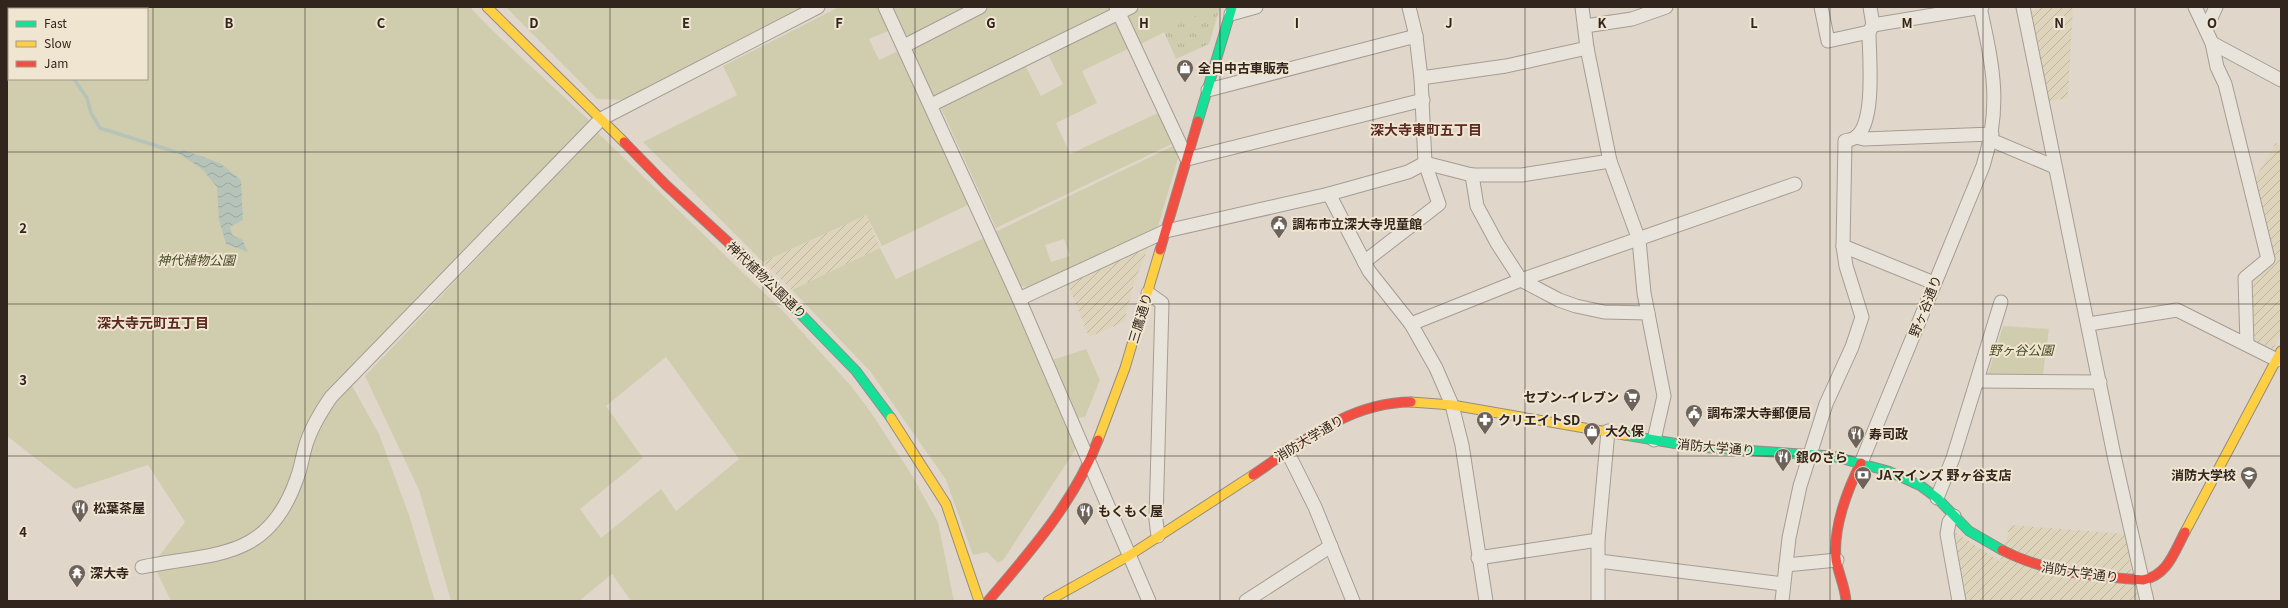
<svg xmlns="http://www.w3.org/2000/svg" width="2288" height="608" font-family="Georgia,'Noto Sans JP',serif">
<defs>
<pattern id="farmland-furrows" width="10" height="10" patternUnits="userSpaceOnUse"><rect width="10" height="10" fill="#ded4bc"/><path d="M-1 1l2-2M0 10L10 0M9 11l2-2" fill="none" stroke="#bfb6a1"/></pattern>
<pattern id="grass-tufts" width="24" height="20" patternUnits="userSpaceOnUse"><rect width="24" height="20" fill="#d0cdae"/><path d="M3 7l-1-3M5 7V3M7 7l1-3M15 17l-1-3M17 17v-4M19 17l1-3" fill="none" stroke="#b3b095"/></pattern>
<pattern id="water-waves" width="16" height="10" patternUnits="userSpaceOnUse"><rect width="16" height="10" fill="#b6c3b9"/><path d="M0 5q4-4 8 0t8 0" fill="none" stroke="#9da79f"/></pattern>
</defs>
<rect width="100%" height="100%" fill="#e0d7ca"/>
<!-- farmland -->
<g fill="url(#farmland-furrows)">
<polygon points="2042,7 2073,7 2068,98 2046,102 2031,12"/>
<polygon points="2276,143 2281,146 2281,333 2273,349 2252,339 2252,277 2269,261 2254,180"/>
<polygon points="866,215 880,248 792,290 763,262"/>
<polygon points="1149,246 1134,283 1124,322 1089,337 1067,282"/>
<polygon points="2010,525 2126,534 2131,571 2147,601 1963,601 1953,531 2000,561"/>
</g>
<!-- grass -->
<polygon fill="url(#grass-tufts)" points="1143,7 1220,7 1209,44 1176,59 1164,32 1139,45"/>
<!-- park -->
<g fill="#d0cdae" fill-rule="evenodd">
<path d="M7 7H470L493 31 593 124 346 375 379 434 409 515 435 601H171L153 564 185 522 148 465 75 489 7 436ZM9 9H147V79H9Z"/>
<polygon points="506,7 807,7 627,100 597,99"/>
<polygon points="839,7 881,7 891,30 869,39 879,60 900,50 970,204 882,246 866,215 763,262 643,142 737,95 723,66"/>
<polygon points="893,7 969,7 911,37 906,35"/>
<polygon points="990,7 1110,7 1111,10 933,98 912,50 915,46"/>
<polygon points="1143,7 1213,7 1139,45 1129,21 1130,14"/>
<polygon points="1114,22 1119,24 1130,48 1082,71 1097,103 1056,123 1070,154 1160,112 1174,143 996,228 941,108 1026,67 1041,96 1063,84 1048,55"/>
<path d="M597 132 785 313 851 386 870 411 910 472 938 522 954 601H631L612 574 579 601H451L419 490 365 376ZM666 357 739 459 676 511 661 489 601 538 580 509 643 458 606 406Z"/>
<path d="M1175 145 1179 155 1157 230 1028 287 1021 286 995 232ZM1064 239 1070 256 1051 262 1045 245Z"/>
<polygon points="986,237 1079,444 1004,559 998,563 987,552 973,555 946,480 870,371 792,290 880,248 896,279"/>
<polygon points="2003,326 2049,329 2043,374 1988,374"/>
<polygon points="1086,349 1100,380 1085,417 1075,418 1052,360"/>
</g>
<!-- water -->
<polygon fill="url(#water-waves)" points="184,150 220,163 241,180 243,220 230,227 233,236 242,239 248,252 226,244 219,220 217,187 202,169 176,152"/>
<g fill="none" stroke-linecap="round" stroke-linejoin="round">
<!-- stream -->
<g stroke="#b6c3b9" stroke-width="3.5">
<polyline points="7,19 9,19"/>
<polyline points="74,79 87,98 91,113 100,128 176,152"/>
</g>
<defs>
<g id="street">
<polyline points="885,7 1019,299 1149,601"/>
<polyline points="1116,7 1187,159 1423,100"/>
<polyline points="1582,7 1587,48 1610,161 1639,240 1644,293 1664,396 1654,440"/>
<polyline points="1821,7 1828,41 1869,32"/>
<polyline points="2023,7 2115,460 2147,601"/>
<polyline points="2195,7 2212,43 2217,67 2225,84 2268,259 2245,278 2247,344"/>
<polyline points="1231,14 1256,7"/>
<polyline points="1873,25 1982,7"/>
<polyline points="1585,26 1632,19 1666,7"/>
<polyline points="2206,29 2216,7"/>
<polyline points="2212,43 2281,80"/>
<polyline points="904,46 980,7"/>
<polyline points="1421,78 1506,66 1587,48"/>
<polyline points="1208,90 1416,36"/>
<polyline points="931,105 1131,7"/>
<polyline points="1856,137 1864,139 1992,134"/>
<polyline points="1991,140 2055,167"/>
<polyline points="1472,175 1477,206 1497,243 1521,280 1559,300 1576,306 1604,312 1648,313"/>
<polyline points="1329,194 1369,271 1411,324 1436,368 1452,405 1462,445 1486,601"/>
<polyline points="1843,246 1934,283"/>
<polyline points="1364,262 1439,204 1425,163 1421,78 1416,36 1409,7"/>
<polyline points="1148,293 1162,303 1156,520 1158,536"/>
<polyline points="1019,299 1166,231 1329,194 1408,172 1425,163 1472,175 1522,175 1610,161"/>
<polyline points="1411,324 1521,280 1795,184"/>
<polyline points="2089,324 2177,310 2277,360"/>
<polyline points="1978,381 2100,382"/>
<polyline points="1287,451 1315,507 1353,601"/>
<path d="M1861 463 1983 166C2002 106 1993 67 1980 7"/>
<polyline points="1937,498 1953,458 2001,302"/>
<polyline points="1954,516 1949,522 1947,534 1959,601"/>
<polyline points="1478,558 1598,540"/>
<polyline points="1599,561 1783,584"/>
<polyline points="1786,565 1837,560"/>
<path d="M142 567C214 552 268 562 297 478 301 468 302 458 305 448 310 429 320 413 331 397L601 119 818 7"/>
<polyline points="1246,601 1331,546"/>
<polyline points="1598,601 1598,540 1608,431"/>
<path d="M1782 601 1789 538 1800 486 1826 404 1852 347 1862 317 1846 266 1843 246 1845 141C1848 140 1854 139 1856 137 1876 122 1869 55 1869 32L1873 25 1870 7"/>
</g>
<g id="fast">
<polyline points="1198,121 1232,7"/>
<polyline points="754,266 856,371 891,418"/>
<polyline points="1625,435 1696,447 1832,456 1888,471 1921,486 1937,498 1969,531 2002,550"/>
</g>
<g id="slow">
<polyline points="487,7 624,142"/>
<polyline points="1411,402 1452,405 1625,435"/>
<polyline points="891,418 946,504 979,601"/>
<polyline points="1098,440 1125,368 1160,250"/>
<polyline points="2185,532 2281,351"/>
<polyline points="1048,601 1130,555 1253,475"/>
</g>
<g id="jam">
<polyline points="624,142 666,185 754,266"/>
<polyline points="1160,250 1198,121"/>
<path d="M1253 475C1302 442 1350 402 1411 402"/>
<path d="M2002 550C2046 573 2094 576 2143 580 2168 575 2174 552 2185 532"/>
<path d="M988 601C1030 552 1075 501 1098 440"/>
<path d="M1846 601C1845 586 1838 573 1836 559 1833 528 1847 490 1861 463"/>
</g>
</defs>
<!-- street casing -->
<use href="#street" stroke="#a59d94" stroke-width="15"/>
<!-- fast casing -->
<use href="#fast" stroke="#948c83" stroke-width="11"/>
<!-- slow casing -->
<use href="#slow" stroke="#948c83" stroke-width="11"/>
<!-- jam casing -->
<use href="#jam" stroke="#948c83" stroke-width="11"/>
<!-- street -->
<use href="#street" stroke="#e8e3db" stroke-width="13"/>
<!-- fast -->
<use href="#fast" stroke="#16e098" stroke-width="9"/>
<!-- slow -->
<use href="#slow" stroke="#ffcf43" stroke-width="9"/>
<!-- jam -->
<use href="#jam" stroke="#f24e42" stroke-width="9"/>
</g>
<!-- grid -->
<path fill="none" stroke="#31251e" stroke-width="1" stroke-opacity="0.55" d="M153 7V601M305 7V601M458 7V601M610 7V601M763 7V601M915 7V601M1068 7V601M1220 7V601M1373 7V601M1525 7V601M1678 7V601M1830 7V601M1983 7V601M2135 7V601M7 152H2281M7 304H2281M7 456H2281"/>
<!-- icons -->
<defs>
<symbol id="shop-pin" viewBox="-11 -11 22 30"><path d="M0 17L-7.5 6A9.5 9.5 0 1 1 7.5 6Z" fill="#6e635a" stroke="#f0e5d0"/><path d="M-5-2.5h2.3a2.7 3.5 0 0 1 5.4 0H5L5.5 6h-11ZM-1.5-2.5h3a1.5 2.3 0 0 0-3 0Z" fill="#fff"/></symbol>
<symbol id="civic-pin" viewBox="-11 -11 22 30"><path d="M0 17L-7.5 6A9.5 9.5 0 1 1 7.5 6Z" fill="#6e635a" stroke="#f0e5d0"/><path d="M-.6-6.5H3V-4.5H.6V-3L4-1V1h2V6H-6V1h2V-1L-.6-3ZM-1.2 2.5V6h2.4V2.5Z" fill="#fff"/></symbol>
<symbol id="supermarket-pin" viewBox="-11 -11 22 30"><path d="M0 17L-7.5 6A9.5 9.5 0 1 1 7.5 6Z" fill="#6e635a" stroke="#f0e5d0"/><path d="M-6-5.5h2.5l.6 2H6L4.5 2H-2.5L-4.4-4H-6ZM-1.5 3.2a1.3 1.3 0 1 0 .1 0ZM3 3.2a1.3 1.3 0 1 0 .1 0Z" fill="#fff"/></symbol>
<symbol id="pharmacy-pin" viewBox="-11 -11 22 30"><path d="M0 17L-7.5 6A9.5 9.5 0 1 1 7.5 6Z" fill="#6e635a" stroke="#f0e5d0"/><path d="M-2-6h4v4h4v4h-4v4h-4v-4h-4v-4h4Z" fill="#fff"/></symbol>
<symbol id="restaurant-pin" viewBox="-11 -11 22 30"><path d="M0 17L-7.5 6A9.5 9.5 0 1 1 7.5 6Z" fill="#6e635a" stroke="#f0e5d0"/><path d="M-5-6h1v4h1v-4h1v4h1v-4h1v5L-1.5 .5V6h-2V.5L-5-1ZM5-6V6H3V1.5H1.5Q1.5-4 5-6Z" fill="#fff"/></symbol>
<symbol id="bank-pin" viewBox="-11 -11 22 30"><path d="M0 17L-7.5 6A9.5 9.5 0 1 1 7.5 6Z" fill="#6e635a" stroke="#f0e5d0"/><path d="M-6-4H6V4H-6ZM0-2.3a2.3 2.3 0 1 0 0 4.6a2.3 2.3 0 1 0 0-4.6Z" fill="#fff"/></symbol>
<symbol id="school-pin" viewBox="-11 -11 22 30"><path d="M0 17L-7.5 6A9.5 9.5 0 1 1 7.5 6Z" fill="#6e635a" stroke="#f0e5d0"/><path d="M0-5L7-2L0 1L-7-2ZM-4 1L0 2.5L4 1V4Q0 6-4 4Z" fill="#fff"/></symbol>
<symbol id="temple-pin" viewBox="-11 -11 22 30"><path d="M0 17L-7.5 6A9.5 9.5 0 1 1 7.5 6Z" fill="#6e635a" stroke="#f0e5d0"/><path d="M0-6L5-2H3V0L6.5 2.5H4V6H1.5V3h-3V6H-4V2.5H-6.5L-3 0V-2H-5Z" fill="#fff"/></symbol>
</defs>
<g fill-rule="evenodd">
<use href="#shop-pin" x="1175" y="58" width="20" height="27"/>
<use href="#civic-pin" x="1269" y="214" width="20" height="27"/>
<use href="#supermarket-pin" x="1622" y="387" width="20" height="27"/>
<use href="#civic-pin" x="1684" y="403" width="20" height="27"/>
<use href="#pharmacy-pin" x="1475" y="410" width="20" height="27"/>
<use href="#shop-pin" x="1582" y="421" width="20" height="27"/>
<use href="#restaurant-pin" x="1846" y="424" width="20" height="27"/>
<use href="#restaurant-pin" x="1773" y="447" width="20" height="27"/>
<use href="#bank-pin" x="1853" y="465" width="20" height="27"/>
<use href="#school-pin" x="2239" y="465" width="20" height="27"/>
<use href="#restaurant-pin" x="70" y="498" width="20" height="27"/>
<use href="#restaurant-pin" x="1075" y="501" width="20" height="27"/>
<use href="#temple-pin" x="67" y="563" width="20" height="27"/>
</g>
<g text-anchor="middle" stroke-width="4" stroke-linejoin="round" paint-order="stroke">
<!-- poi labels -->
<g font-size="13" font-weight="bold" fill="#31251e" stroke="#f0e5d0" text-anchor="start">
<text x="1198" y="73">全日中古車販売</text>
<text x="1292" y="229">調布市立深大寺児童館</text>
<text x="1619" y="402" text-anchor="end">セブン-イレブン</text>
<text x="1707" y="418">調布深大寺郵便局</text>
<text x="1498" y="425">クリエイトSD</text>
<text x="1605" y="436">大久保</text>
<text x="1869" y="439">寿司政</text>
<text x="1796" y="462">銀のさら</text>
<text x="1876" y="480">JAマインズ 野ヶ谷支店</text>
<text x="2236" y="480" text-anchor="end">消防大学校</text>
<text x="93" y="513">松葉茶屋</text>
<text x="1098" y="516">もくもく屋</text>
<text x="90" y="578">深大寺</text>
</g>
<!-- park labels -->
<g font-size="13" font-style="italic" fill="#454b26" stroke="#f0e5d0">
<text x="196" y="265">神代植物公園</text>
<text x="2021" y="355">野ヶ谷公園</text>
</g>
<!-- street labels -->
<g font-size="13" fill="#31251e" stroke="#f0e5d0">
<text transform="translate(767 280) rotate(44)" y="5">神代植物公園通り</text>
<text transform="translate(1925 306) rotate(-68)" y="5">野ヶ谷通り</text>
<text transform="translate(1140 318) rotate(-73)" y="5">三鷹通り</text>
<text transform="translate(1309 438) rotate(-31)" y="5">消防大学通り</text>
<text transform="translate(1716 447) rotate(5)" y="5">消防大学通り</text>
<text transform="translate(2080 572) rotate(8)" y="5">消防大学通り</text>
</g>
<!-- neighbourhood labels -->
<g font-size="14" font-weight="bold" fill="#592922" stroke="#f0e5d0">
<text x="1426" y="135">深大寺東町五丁目</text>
<text x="153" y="328">深大寺元町五丁目</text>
</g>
</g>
<g font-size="13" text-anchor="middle" font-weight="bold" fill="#31251e" stroke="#f0e5d0" stroke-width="4" stroke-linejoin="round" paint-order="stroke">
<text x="229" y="28">B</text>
<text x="381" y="28">C</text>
<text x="534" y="28">D</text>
<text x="686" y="28">E</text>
<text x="839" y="28">F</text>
<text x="991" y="28">G</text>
<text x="1144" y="28">H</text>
<text x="1297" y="28">I</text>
<text x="1449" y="28">J</text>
<text x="1602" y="28">K</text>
<text x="1754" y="28">L</text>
<text x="1907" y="28">M</text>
<text x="2059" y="28">N</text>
<text x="2212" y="28">O</text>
<text x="23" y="233">2</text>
<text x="23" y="385">3</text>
<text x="23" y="537">4</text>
</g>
<!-- border -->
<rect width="2288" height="608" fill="none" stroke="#31251e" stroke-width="16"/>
<!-- legend -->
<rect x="8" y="8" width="140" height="72" fill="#f0e5d0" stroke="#a49889"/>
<rect x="16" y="21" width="20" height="6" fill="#16e098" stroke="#a49889"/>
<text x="44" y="28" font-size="12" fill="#31251e">Fast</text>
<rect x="16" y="41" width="20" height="6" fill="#ffcf43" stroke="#a49889"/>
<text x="44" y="48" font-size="12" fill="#31251e">Slow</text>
<rect x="16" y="61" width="20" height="6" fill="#f24e42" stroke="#a49889"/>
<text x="44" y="68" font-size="12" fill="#31251e">Jam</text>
</svg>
